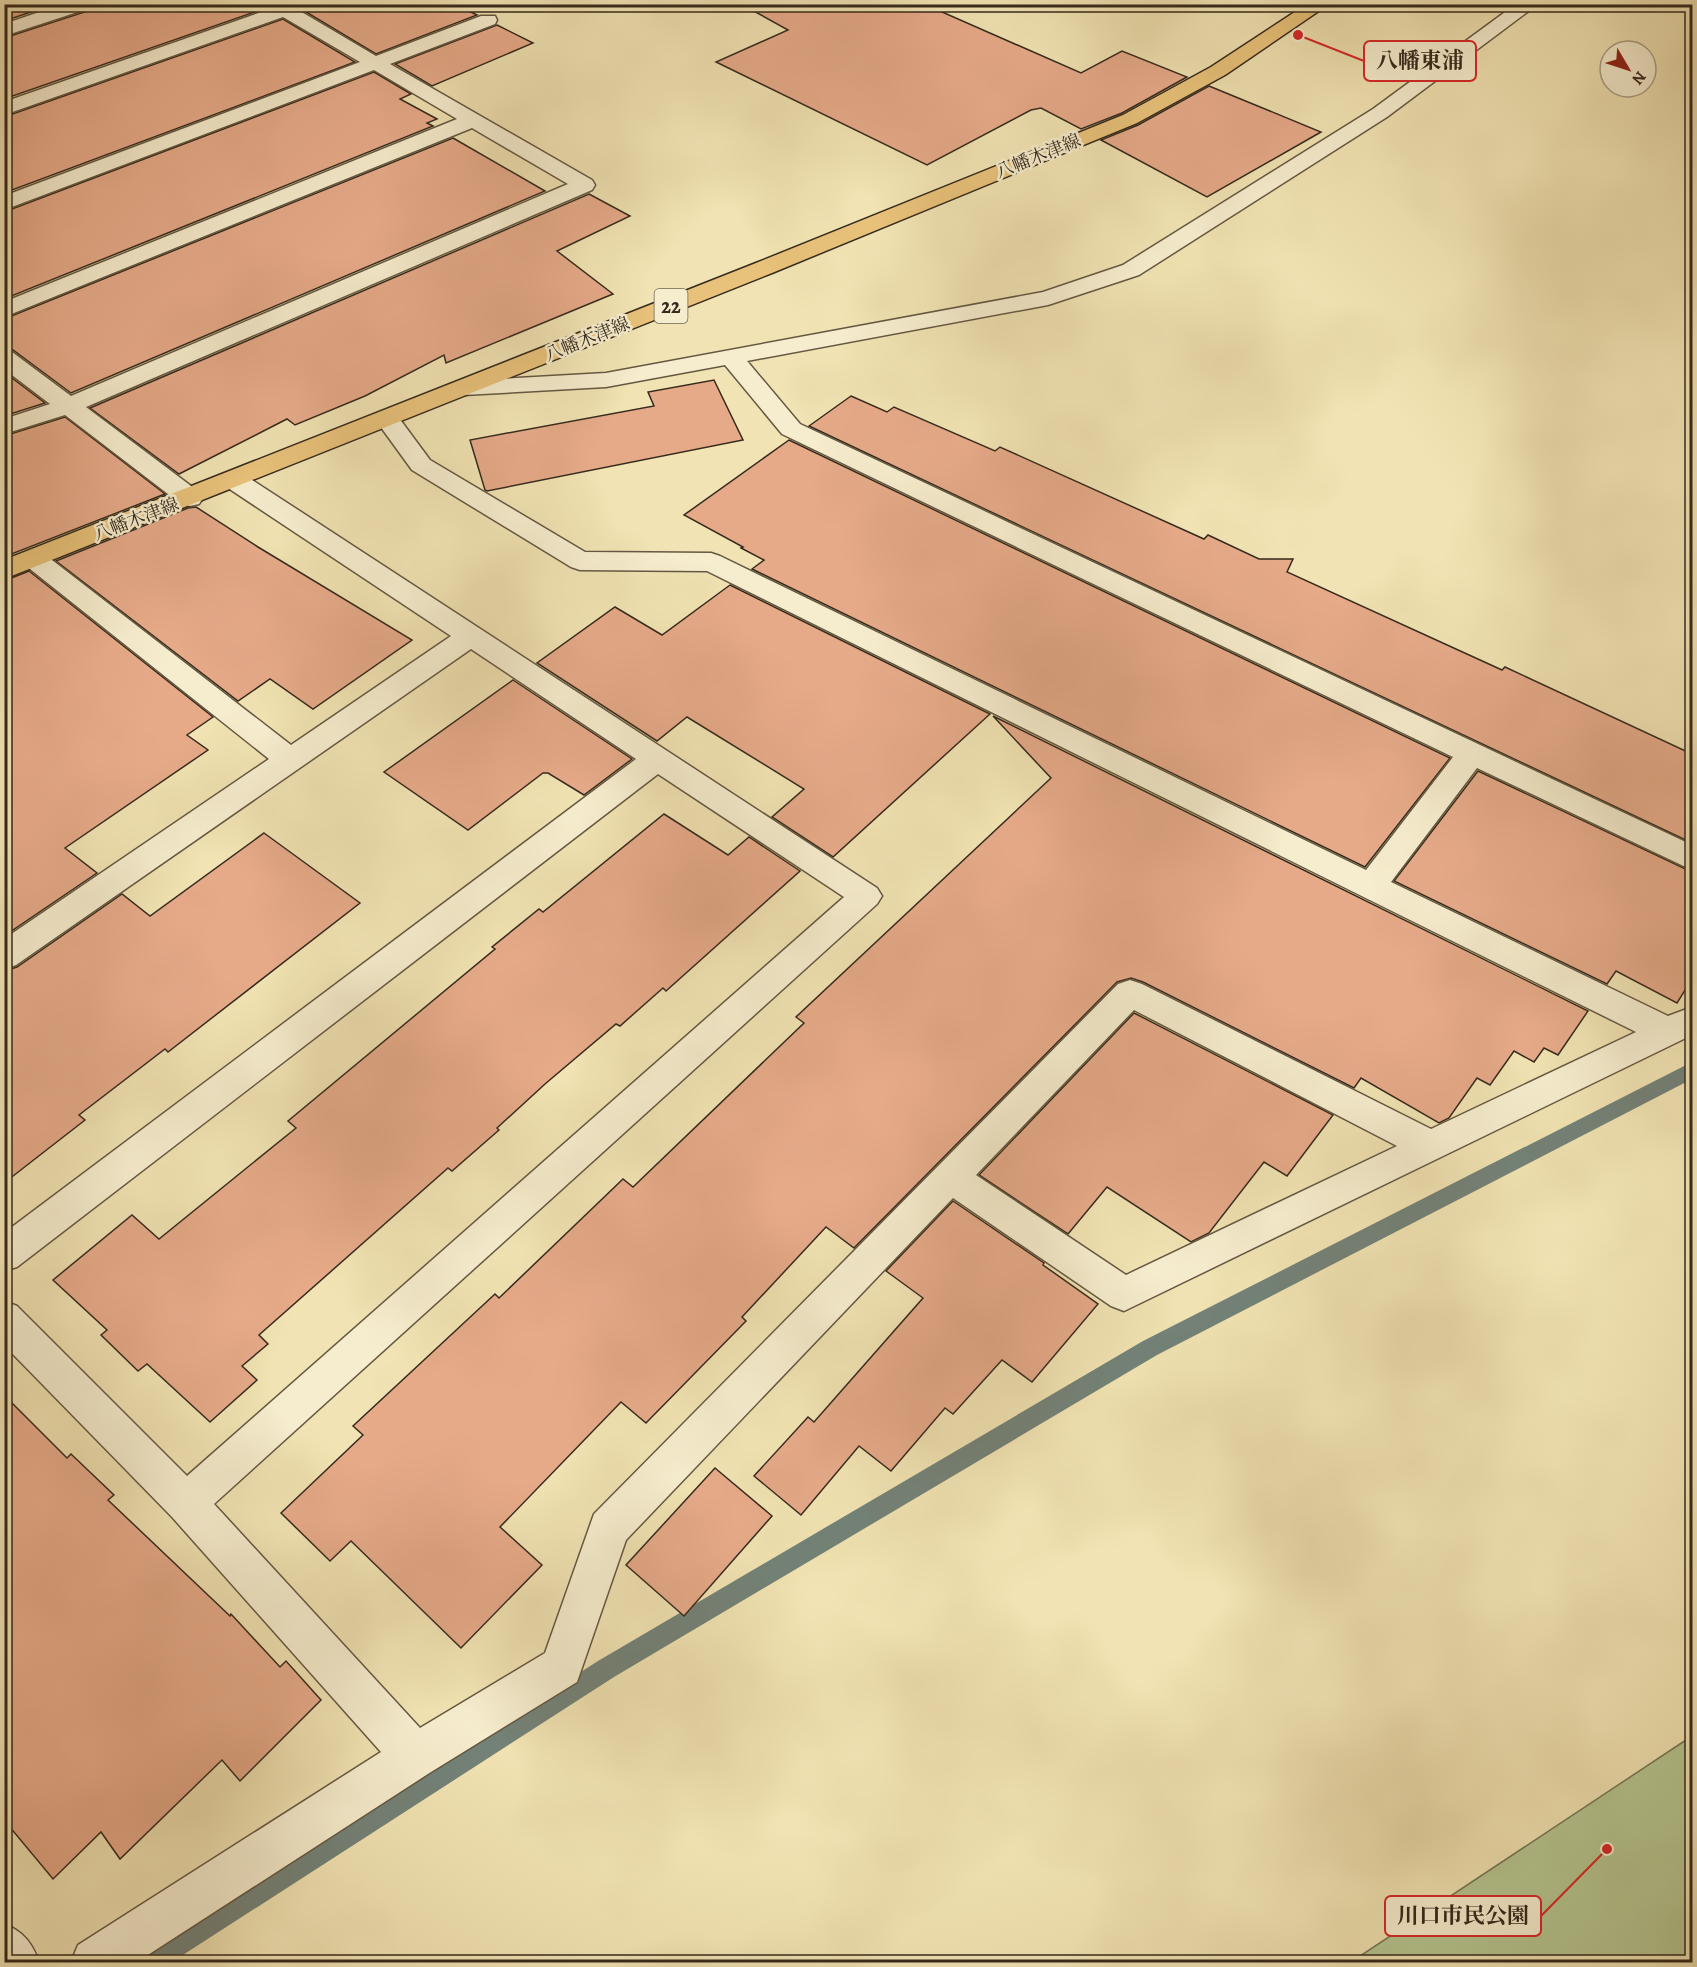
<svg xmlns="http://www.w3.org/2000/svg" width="1697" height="1967" font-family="Alegreya,'Noto Serif JP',serif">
<rect width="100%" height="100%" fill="#f1e3b3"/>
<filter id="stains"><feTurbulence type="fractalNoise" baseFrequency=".00333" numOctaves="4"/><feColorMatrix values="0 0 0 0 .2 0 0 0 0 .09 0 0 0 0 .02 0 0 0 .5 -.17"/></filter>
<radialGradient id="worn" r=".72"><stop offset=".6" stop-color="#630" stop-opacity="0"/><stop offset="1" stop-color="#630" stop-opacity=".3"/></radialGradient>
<!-- green -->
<polygon fill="#b5c590" stroke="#767856" stroke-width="1.5" points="1692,1736 1692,1962 1351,1962"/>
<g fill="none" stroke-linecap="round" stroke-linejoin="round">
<!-- stream -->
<polygon fill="#738278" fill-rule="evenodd" points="1692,1062 1692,1079 1157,1355 614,1677 172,1962 136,1962 140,1953 598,1661 1143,1341"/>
</g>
<!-- building -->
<g fill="#e6aa89" stroke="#362a1d" stroke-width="1.5">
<polygon points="4,4 55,4 4,21"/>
<polygon points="94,4 263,4 266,8 4,99 4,38 91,10"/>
<polygon points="311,4 455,4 477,15 376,54 306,12"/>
<polygon points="741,4 924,4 1081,73 1122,51 1187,77 1122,113 1081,129 1041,108 1031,110 927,165 716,62 788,30"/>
<polygon points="283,19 355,62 4,193 4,117"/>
<polygon points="497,25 533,43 432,86 395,64"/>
<polygon points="374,72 411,94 400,99 437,119 427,123 433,126 4,299 4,212"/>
<polygon points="1209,86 1321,132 1207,197 1101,140 1138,125"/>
<polygon points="453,138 545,191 71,393 13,350 4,348 4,319"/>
<polygon points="589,194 630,216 557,251 613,294 446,363 444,355 365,396 295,425 287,419 179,474 90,408"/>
<polygon points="4,372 45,403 4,416"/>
<polygon points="714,380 743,440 487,491 485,490 470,440 654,406 648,392"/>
<polygon points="851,396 887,412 894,407 995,451 1000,447 1204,539 1208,535 1259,559 1293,559 1287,572 1502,670 1505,667 1692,754 1692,843 809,426"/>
<polygon points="65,417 165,494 4,557 4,436"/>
<polygon points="789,440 1450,758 1365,867 752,569 764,560 741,548 743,547 684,515"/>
<polygon points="196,507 258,547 412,640 313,709 270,679 238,701 56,561 188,508"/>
<polygon points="29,571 213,717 187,735 208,750 65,848 97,873 4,936 4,581"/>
<polygon points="730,585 990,714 833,857 772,817 804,789 687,717 657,741 537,663 615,607 662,635"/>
<polygon points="513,680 632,759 584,795 548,773 543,773 468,830 384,772"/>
<polygon points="993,716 1588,1011 1558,1055 1544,1048 1534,1062 1514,1051 1490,1085 1477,1078 1449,1118 1439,1123 1361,1078 1354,1088 1143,982 1131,978 1117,982 854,1248 826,1227 742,1317 746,1321 646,1423 621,1402 500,1527 542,1565 461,1648 351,1541 330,1561 281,1513 363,1435 353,1426 495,1294 499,1298 623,1179 633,1187 804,1023 796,1017 1051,778"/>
<polygon points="1478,771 1692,872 1692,979 1677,1003 1616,971 1607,984 1394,881"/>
<polygon points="664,814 728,855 749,837 800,871 666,991 663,988 620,1026 616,1024 545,1084 497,1128 499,1130 452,1171 448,1168 259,1335 268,1344 242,1366 257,1380 210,1422 147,1364 138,1371 101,1335 107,1330 53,1280 132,1215 159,1239 296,1128 288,1121 495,949 492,947 539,909 543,912"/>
<polygon points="264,833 360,903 168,1052 165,1049 79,1115 85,1120 4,1183 4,971 17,967 122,894 150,916"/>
<polygon points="1134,1013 1333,1115 1287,1176 1264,1162 1209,1233 1191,1242 1107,1187 1068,1234 979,1175"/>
<polygon points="953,1201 1044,1263 1043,1265 1098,1304 1032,1382 1002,1360 953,1414 945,1408 891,1471 859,1446 801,1515 754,1476 808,1417 814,1422 923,1298 886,1271"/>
<polygon points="4,1395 67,1458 71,1454 114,1495 108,1500 230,1616 231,1614 280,1667 286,1661 321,1700 240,1781 222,1760 120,1859 101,1832 53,1879 4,1820"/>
<polygon points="715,1468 772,1516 684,1616 626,1565"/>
</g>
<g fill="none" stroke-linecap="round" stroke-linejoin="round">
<defs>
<g id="minor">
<polygon points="63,4 92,4 90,8 4,36 4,24"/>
<polygon points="265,4 309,4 307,9 300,11 376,56 481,16 495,16 497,20 495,24 390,64 592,180 595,185 592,190 86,407 199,492 203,498 199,504 190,506 181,504 65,415 4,434 4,419 50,404 4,369 4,350 12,352 71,396 568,184 472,128 4,317 4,302 457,119 374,70 4,210 4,196 360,62 283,17 4,115 4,102 270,9"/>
<path d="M1516 4H1538L1387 117 1139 275 1048 305 747 361 800 424 1692 845V870L1477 768 1391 882 1668 1016 1692 1007V1035L1124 1311 1111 1306 953 1198 626 1540 577 1682 431 1772 137 1962H71L78 1945 381 1752 172 1517 4 1345V1301L17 1306 187 1476 844 897 658 774 17 1267 4 1271V1233L636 759 471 649 16 965 4 969V939L269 759 25 565 21 559 25 553 34 550 43 553 291 745 451 636 225 486 221 480 225 474 234 472 243 474 877 888 882 896 877 904 214 1504 420 1728 545 1653 594 1514 1118 984 1130 980 1142 984 1431 1129 1636 1032 707 571 580 570 571 567 412 470 375 419 378 414 387 412 396 414 430 460 585 552 711 553 720 556 1366 870 1453 757 782 434 725 365 606 387 464 395 455 393 452 388 455 383 464 381 606 373 1043 292 1123 265 1373 109ZM1134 1010 1397 1146 1126 1275 976 1175Z"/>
<path d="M4 1924C24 1932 32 1943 39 1962H4Z"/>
</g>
<polygon id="major" points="1307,4 1329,4 1225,75 1137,123 772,273 4,579 4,560 756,263 1123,115 1211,67"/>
</defs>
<!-- minor casing -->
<use href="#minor" stroke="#655842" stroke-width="3"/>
<!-- major casing -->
<use href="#major" stroke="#362a1d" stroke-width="3"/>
<!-- minor -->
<use href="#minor" fill="#f6edce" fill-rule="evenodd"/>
<!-- major -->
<use href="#major" fill="#e8c27a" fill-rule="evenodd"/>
</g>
<g text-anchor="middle" stroke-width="5" stroke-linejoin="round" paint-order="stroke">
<!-- far-street labels -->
<g font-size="18" fill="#362a1d" stroke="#f6edce">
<text transform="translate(1038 156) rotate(-22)" y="6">八幡木津線</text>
<text transform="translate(587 339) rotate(-22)" y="6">八幡木津線</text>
<text transform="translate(136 519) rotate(-21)" y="6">八幡木津線</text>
</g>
<!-- shield labels -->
<rect fill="#f6edce" stroke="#706452" stroke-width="1.5" x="654.5" y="289" width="33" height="34" rx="4.5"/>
<g font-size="20" font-weight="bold" fill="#362a1d">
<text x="671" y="313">22</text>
</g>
</g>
<!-- callouts -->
<path fill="none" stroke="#d62828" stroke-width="2" d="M1298 35L1364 61M1607 1849L1541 1916"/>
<g fill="#d62828" stroke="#f6edce" stroke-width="2">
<circle cx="1298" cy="35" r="6"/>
<circle cx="1607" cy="1849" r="6"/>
</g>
<g fill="#f6edce" stroke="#d62828" stroke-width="2">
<rect x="1364" y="41" width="112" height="40" rx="6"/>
<rect x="1385" y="1896" width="156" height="40" rx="6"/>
</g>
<g font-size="22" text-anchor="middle" font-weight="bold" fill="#362a1d">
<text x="1420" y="68">八幡東浦</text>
<text x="1463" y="1923">川口市民公園</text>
</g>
<!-- margin -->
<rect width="1697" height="1967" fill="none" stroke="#f1e3b3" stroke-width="24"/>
<rect x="6" y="6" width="1685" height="1955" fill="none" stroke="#362a1d" stroke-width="3"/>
<rect x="12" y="12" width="1673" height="1943" fill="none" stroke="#362a1d" stroke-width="1.5"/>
<!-- north arrow -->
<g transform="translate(1628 69) rotate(129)"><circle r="28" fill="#f6edce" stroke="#a99f87" stroke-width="1.5"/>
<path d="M0-4.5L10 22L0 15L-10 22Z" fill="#8f2418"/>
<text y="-9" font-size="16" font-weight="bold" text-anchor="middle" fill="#362a1d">N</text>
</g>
<rect width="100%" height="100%" filter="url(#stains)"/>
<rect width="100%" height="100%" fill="url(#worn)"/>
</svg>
